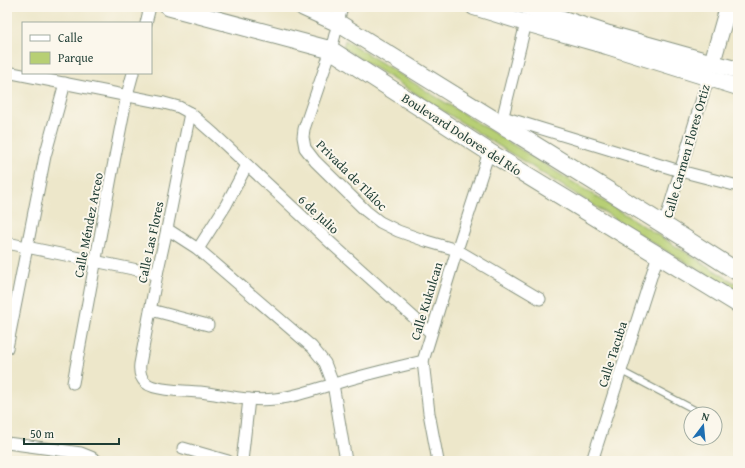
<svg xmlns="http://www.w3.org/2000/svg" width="745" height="468" font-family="'Gentium Book Plus',serif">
<rect width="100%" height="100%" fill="#fbf7ec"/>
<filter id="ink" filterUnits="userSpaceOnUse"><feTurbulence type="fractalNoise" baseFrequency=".025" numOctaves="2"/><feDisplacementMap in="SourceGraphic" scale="8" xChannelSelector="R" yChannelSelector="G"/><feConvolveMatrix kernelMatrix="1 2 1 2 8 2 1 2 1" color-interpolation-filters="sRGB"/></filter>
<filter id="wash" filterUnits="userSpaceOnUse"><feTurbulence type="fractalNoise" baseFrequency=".012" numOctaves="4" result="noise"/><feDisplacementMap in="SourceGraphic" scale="16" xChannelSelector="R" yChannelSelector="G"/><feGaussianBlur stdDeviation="0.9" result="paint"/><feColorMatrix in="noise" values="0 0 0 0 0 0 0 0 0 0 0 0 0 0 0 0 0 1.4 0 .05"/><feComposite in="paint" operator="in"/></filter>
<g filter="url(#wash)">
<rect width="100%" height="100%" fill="#ede7ca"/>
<!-- green -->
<polygon fill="#b7cf74" stroke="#6b8654" points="345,40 738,285 738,292 668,252 343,48"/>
</g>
<g filter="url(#ink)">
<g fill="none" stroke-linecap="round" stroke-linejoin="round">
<defs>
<polyline id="lane" points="621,371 695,410"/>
<g id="street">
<polyline points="342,7 331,50 304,129 303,137 305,148 315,161 366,211 380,222 398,231 426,241 457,250 540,299"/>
<polyline points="146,23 150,7"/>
<polyline points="7,72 164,103 179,107 190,113 215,135 332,244 431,333"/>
<path d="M190 113 167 229 157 274 140 364C139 372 140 378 146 383 155 391 188 391 200 392 225 395 250 402 275 399 296 397 315 389 334 384 363 375 393 368 423 361"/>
<polyline points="503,117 680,171 738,186"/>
<polyline points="501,124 526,23"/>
<polyline points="664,225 708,78"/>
<polyline points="167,229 198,249 312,347 325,363 333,384 346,461"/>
<polyline points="7,243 157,274"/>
<polyline points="198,249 226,205 247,165"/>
<polyline points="151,310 208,325"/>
<polyline points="7,348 45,156 65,83"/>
<polyline points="73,383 112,172 127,95 133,73"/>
<polyline points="7,443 81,453 91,457 97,461"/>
<polyline points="183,448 228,461"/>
<polyline points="242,461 249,399"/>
<polyline points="438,461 429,413 423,361 457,250 489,152"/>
<polyline points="592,461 658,255"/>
</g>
<g id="secondary">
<polyline points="474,7 526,23 607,46 738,87"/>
<polyline points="527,7 609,34 738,70"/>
<polyline points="712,63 728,7"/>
</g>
<g id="primary">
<polyline points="169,7 331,50 489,152 738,304"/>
<polyline points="303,7 338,23 664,225 738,272"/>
</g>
</defs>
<!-- lane casing -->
<use href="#lane" stroke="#86927f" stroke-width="8"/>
<!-- street casing -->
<use href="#street" stroke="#86927f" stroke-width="13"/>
<!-- secondary casing -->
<use href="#secondary" stroke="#86927f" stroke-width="18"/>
<!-- primary casing -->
<use href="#primary" stroke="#86927f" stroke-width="19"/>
<!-- lane -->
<use href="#lane" stroke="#fff" stroke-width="5.5"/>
<!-- street -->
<use href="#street" stroke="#fff" stroke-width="11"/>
<!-- secondary -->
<use href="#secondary" stroke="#fff" stroke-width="16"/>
<!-- primary -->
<use href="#primary" stroke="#fff" stroke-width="17"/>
</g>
</g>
<g text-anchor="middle" stroke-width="4" stroke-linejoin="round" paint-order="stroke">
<!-- street labels -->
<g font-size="13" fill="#1f3d34" stroke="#fbf7ec">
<text transform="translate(462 134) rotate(33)" y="5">Boulevard Dolores del Río</text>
<text transform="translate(686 151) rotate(-74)" y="5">Calle Carmen Flores Ortiz</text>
<text transform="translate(352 175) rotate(45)" y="5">Privada de Tláloc</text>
<text transform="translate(319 214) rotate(43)" y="5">6 de Julio</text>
<text transform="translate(88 225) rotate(-79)" y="5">Calle Méndez Arceo</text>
<text transform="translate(150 242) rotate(-78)" y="5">Calle Las Flores</text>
<text transform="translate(426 301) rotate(-73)" y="5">Calle Kukulcan</text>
<text transform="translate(612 354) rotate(-72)" y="5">Calle Tacuba</text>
</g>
</g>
<!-- margin -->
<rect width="745" height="468" fill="none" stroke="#fbf7ec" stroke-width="24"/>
<!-- legend -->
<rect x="22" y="22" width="130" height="52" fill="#fbf7ec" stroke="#a3ada2"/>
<rect x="30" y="35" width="20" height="6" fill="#ffffff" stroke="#a3ada2"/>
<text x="58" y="42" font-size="12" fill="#1f3d34">Calle</text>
<rect x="30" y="52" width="20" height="12" fill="#b7cf74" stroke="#a3ada2"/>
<text x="58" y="62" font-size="12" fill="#1f3d34">Parque</text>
<!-- north arrow -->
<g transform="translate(703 426) rotate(16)"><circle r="19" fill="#fbf7ec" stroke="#a3ada2"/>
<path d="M0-3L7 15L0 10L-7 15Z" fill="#1f6fb2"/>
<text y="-6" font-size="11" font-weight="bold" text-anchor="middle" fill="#1f3d34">N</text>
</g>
<!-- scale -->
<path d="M24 438v6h95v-6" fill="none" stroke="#1f3d34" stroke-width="2"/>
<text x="30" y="438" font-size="12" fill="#1f3d34" stroke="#fbf7ec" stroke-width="3" paint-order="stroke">50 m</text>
</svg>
